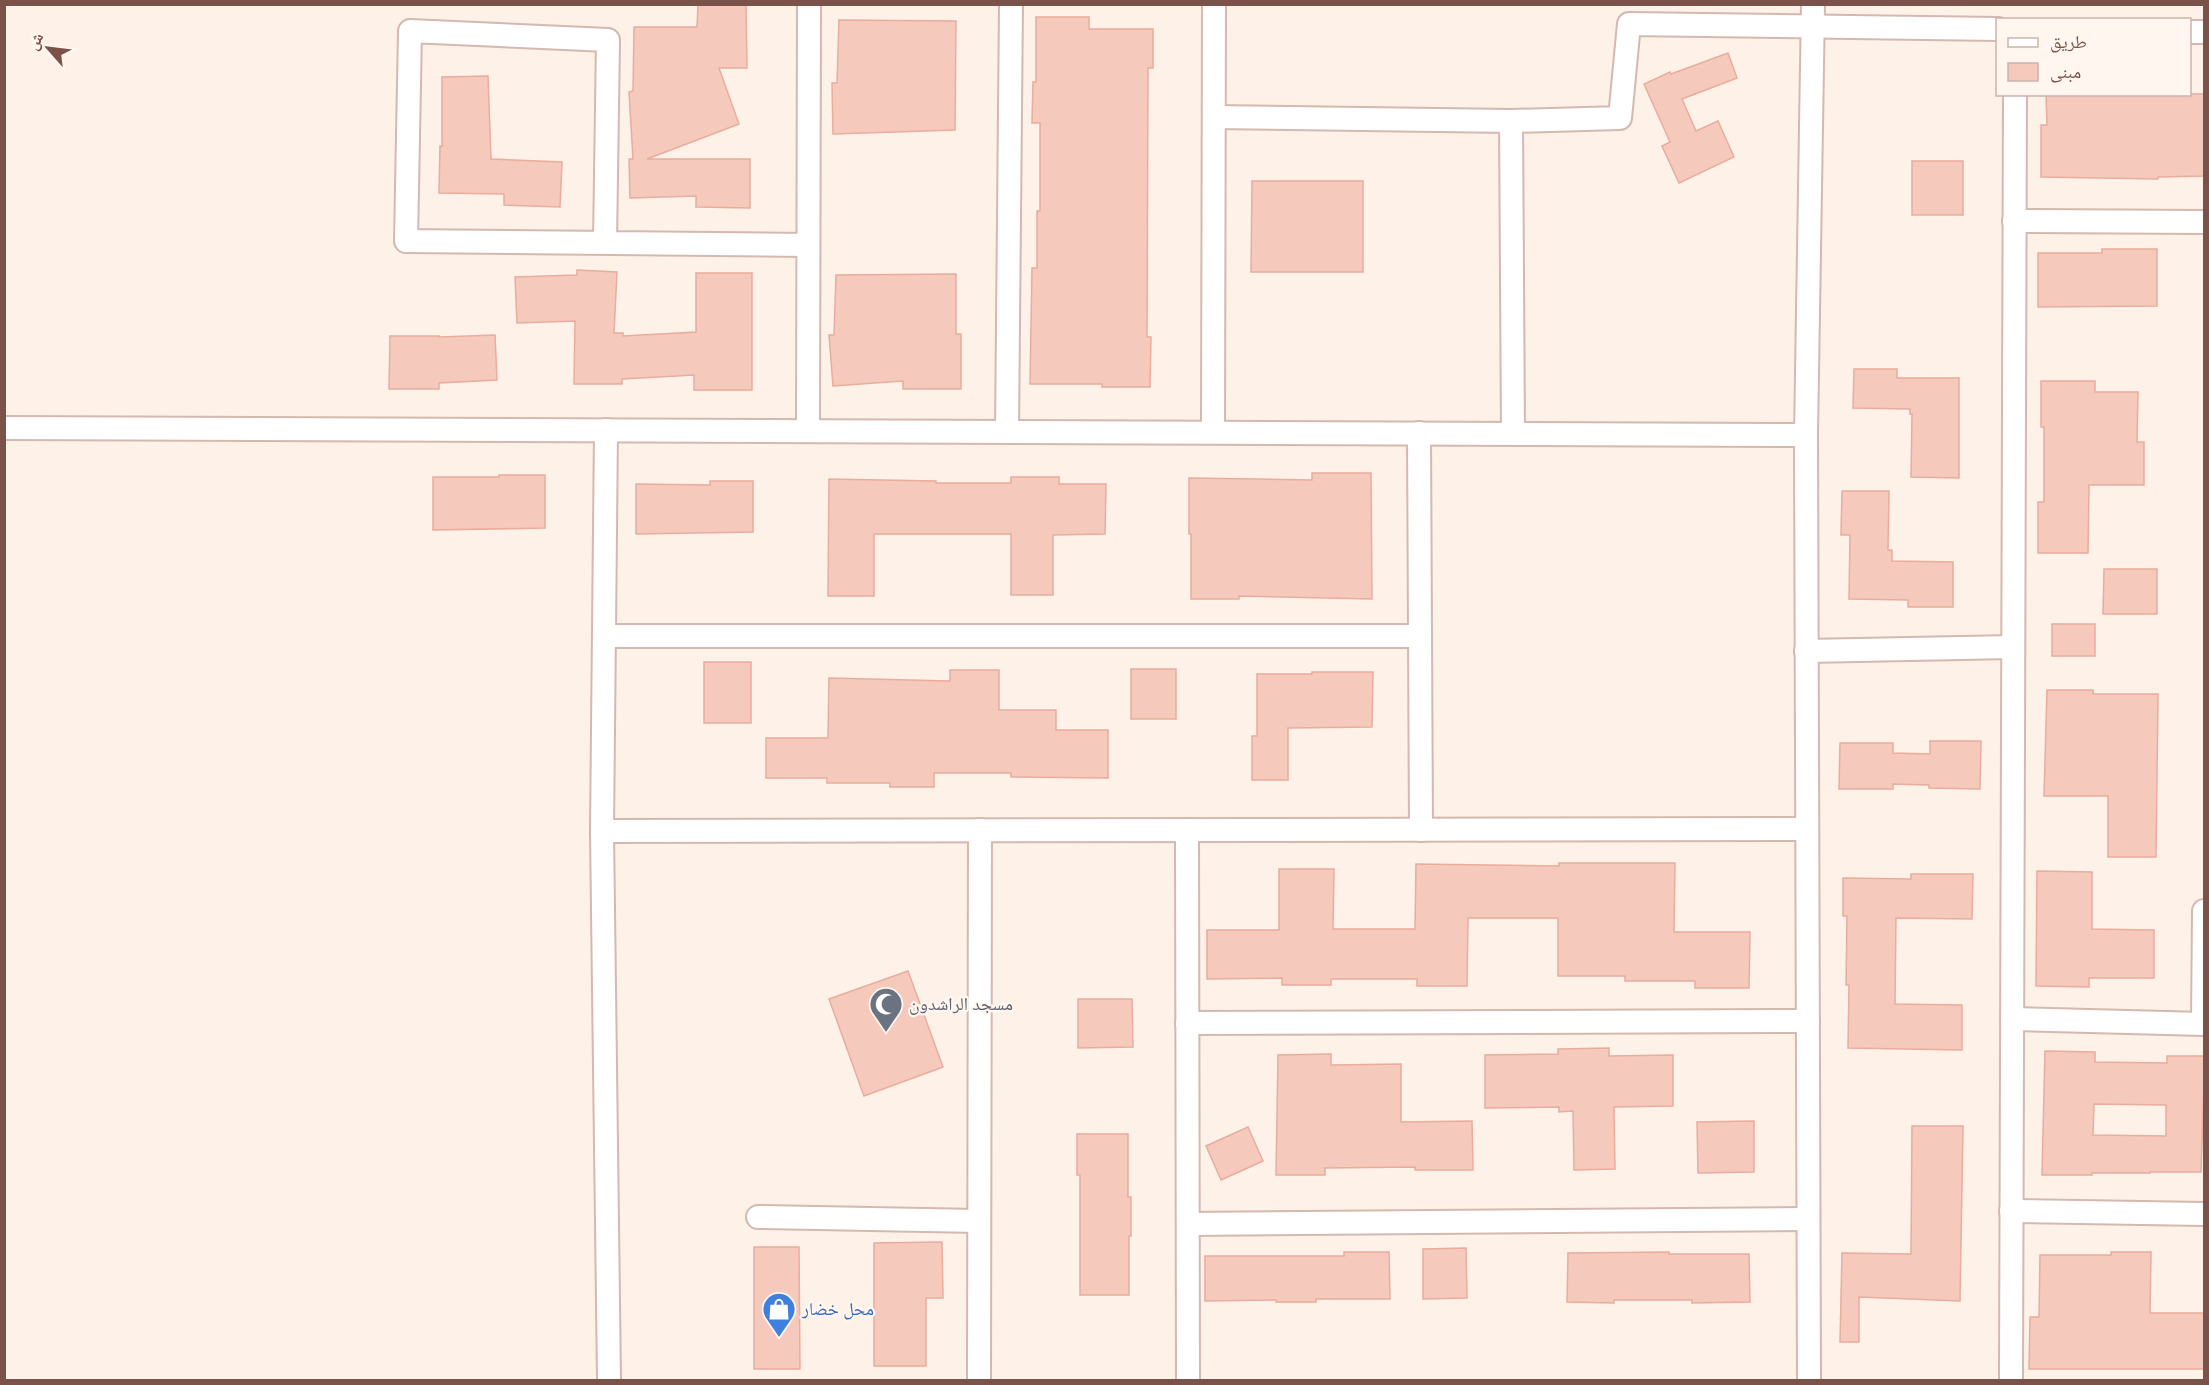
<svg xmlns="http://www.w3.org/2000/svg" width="2209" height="1385" font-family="Karla,'Noto Naskh Arabic',sans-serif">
<rect width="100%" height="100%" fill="#fef1e8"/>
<!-- building -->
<g fill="#f5cabd" stroke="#e9ac9d" stroke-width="1.5" fill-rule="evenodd">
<polygon points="698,4 746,4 747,68 719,68 739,124 647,159 750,159 750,208 696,207 696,196 630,198 629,159 633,159 629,92 633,91 634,27 697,27"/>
<polygon points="1036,17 1089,17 1089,29 1153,29 1153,68 1148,68 1147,337 1151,337 1150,387 1102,387 1102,384 1030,384 1032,268 1037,268 1037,211 1040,211 1040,123 1032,123 1033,82 1036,82"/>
<polygon points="839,20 956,21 955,130 833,134 832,83 837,83"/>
<polygon points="1728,53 1737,78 1682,99 1696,131 1718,121 1734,157 1679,183 1662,146 1670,142 1644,84 1670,72 1671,74"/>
<polygon points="488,76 491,159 562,162 560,207 504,205 504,194 439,193 440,146 442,146 442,77"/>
<polygon points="2046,94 2205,94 2205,176 2158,177 2158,179 2041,177 2041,125 2047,125"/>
<rect x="1912" y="161" width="51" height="54"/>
<polygon points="1252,181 1363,181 1363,272 1251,272"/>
<polygon points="2102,249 2157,249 2157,306 2038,307 2038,253 2102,253"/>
<polygon points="577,270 617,272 614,333 623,333 623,336 696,332 696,273 752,273 752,390 694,390 694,375 622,379 622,384 574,384 575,321 517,323 515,277 577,275"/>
<polygon points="956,274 956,334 961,334 961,389 903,389 903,381 833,386 829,335 834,335 836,275"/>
<polygon points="495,335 497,380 439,383 439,389 389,389 390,336 439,336 439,337"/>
<polygon points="1854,369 1897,369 1897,378 1959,378 1959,478 1911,477 1912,414 1910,414 1910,409 1853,408"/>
<polygon points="2041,381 2095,381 2095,392 2138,392 2137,442 2144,442 2144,485 2089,485 2088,553 2038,553 2038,502 2044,502 2044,427 2041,427"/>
<polygon points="1312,473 1371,473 1372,599 1239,596 1239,599 1191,599 1191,534 1189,534 1189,478 1312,480"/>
<polygon points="499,475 545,475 545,528 433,530 433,477 499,477"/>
<polygon points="1011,477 1059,477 1059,484 1106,484 1105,534 1053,535 1053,595 1011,595 1011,534 874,534 874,596 828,596 829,479 936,481 936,483 1011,483"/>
<polygon points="710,481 753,481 753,532 636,534 636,484 710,485"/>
<polygon points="1842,491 1889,491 1888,550 1892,550 1892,561 1953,562 1953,607 1908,607 1908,600 1849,599 1850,535 1841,535"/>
<polygon points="2104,569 2157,569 2157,614 2103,614"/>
<rect x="2052" y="624" width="43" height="32"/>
<rect x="704" y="662" width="47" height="61"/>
<rect x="1131" y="669" width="45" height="50"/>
<polygon points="950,670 999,670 999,710 1056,710 1056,730 1108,730 1108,778 1011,777 1011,773 934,773 934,787 890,787 890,783 827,783 827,778 766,778 766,738 828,738 829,678 950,681"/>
<polygon points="1312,672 1373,672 1372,727 1288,728 1288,780 1252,780 1252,736 1257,736 1257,674 1312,674"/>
<polygon points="2047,690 2093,690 2093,694 2158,694 2156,857 2108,857 2108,796 2044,796"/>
<polygon points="1930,741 1981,741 1980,789 1929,788 1929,785 1893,784 1893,789 1839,789 1840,743 1893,743 1893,753 1930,754"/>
<polygon points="1559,863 1675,863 1674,932 1750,932 1749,988 1695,988 1695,981 1625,981 1625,976 1558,976 1558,918 1468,918 1467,986 1417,986 1417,979 1331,979 1331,985 1282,985 1282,978 1207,979 1207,930 1279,930 1279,869 1334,869 1333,929 1415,929 1416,864 1559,866"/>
<polygon points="2037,871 2092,872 2092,929 2154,930 2154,978 2089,978 2089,987 2036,986"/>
<polygon points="1911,874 1973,874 1972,919 1896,918 1895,1004 1962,1005 1962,1050 1848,1048 1849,985 1846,985 1847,916 1843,916 1843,878 1911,879"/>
<polygon points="908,971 943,1067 864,1096 829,999"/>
<polygon points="1078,999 1132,999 1133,1047 1078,1048"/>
<polygon points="1609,1048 1609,1056 1673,1055 1673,1106 1614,1107 1615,1169 1574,1170 1573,1111 1559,1112 1559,1107 1485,1108 1485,1055 1558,1054 1558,1049"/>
<path d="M2045 1051 2095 1052V1062L2167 1063V1056H2205L2201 1172H2150V1173H2092V1175H2042ZM2094 1104 2166 1105V1136L2093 1135Z"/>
<polygon points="1331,1054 1331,1065 1401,1064 1401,1122 1472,1121 1473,1170 1415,1170 1415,1167 1325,1168 1325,1175 1276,1175 1278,1055"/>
<polygon points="1754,1121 1754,1172 1698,1173 1697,1122"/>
<polygon points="1912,1126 1963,1126 1960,1301 1859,1297 1859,1342 1840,1342 1842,1253 1911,1254"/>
<polygon points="1248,1127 1263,1161 1221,1180 1206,1146"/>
<polygon points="1077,1134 1128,1134 1128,1197 1131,1197 1131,1236 1129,1236 1129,1295 1080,1295 1080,1175 1077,1175"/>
<polygon points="942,1242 943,1298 926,1298 926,1366 874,1366 874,1243"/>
<polygon points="754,1247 799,1247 800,1369 754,1369"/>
<polygon points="1466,1248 1467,1298 1423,1299 1423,1249"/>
<polygon points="1344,1252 1389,1252 1390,1299 1316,1299 1316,1302 1276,1302 1276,1300 1205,1301 1205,1256 1344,1256"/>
<polygon points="1669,1252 1669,1254 1749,1254 1750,1302 1692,1303 1692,1300 1614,1300 1614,1303 1567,1302 1568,1253"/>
<polygon points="2111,1252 2151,1252 2150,1313 2205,1313 2205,1369 2029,1369 2030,1317 2039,1317 2040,1255 2111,1255"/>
</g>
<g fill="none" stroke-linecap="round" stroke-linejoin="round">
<defs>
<g id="minor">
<polyline points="2190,32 2204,32"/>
<polyline points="1214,117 1511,121 1513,433"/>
<polyline points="1511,121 1620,118 1629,24 1998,29"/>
<polyline points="2014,221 2204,222"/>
<polyline points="605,243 608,40 410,31 406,241 808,245"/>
<polyline points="4,428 1806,435"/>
<polyline points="606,430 602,831 1807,829"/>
<polyline points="808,430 809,4"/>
<polyline points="1007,431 1011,4"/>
<polyline points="1213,431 1214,4"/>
<polyline points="1419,433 1421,830"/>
<polyline points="604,636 1420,636"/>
<polyline points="1806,651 2013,647"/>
<polyline points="1187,830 1188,1380"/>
<polyline points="602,831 609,1380"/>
<polyline points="2012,1019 2204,1024"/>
<polyline points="1187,1023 1808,1021"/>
<polyline points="2203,1024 2204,911"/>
<polyline points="2011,1211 2204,1214"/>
<polyline points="758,1217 979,1221"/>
<polyline points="1188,1224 1808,1219"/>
<polyline points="979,1380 980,830"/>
<polyline points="1809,1380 1806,435 1813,4"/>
<polyline points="2011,1380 2015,94"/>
</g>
</defs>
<!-- minor casing -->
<use href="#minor" stroke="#d3b9af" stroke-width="26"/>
<!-- minor -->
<use href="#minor" stroke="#fff" stroke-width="22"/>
</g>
<!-- icons -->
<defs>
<symbol id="mosque-pin" viewBox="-11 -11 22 30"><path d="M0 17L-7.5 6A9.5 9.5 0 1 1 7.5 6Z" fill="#6b7280" stroke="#fff6ef"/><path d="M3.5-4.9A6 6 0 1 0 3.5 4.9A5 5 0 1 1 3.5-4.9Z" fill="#fff"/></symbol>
<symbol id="shop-pin" viewBox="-11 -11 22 30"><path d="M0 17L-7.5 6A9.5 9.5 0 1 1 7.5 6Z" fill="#3f7fe0" stroke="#fff6ef"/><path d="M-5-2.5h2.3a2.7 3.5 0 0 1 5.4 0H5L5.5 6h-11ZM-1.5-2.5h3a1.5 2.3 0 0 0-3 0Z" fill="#fff"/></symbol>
</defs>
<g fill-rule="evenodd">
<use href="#mosque-pin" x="867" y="985" width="38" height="52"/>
<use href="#shop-pin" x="760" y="1290" width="38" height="52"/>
</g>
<g text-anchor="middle" stroke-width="4.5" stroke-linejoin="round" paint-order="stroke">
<!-- worship labels -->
<g font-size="18" fill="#5b616d" stroke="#fff6ef" text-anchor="start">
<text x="909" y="1010">مسجد الراشدون</text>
</g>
<!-- shop labels -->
<g font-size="18" fill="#366cbe" stroke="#fff6ef" text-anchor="start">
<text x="802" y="1315">محل خضار</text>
</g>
</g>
<!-- border -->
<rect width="2209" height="1385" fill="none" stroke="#7a5249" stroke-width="12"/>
<!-- legend -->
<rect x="1996" y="18" width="195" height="78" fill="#fff6ef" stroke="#cab4ad" stroke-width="1.5"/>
<rect x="2008" y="38" width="30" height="9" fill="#ffffff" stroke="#cab4ad" stroke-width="1.5"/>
<text x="2050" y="48" font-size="18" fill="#7a5249">طريق</text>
<rect x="2008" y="63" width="30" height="18" fill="#f5cabd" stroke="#cab4ad" stroke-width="1.5"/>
<text x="2050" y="78" font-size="18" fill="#7a5249">مبنى</text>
<!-- north arrow -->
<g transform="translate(48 48) rotate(298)" stroke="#fff6ef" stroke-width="4.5" paint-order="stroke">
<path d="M0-4.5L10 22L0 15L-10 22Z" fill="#7a5249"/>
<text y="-9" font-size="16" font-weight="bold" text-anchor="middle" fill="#7a5249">ش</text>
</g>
</svg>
